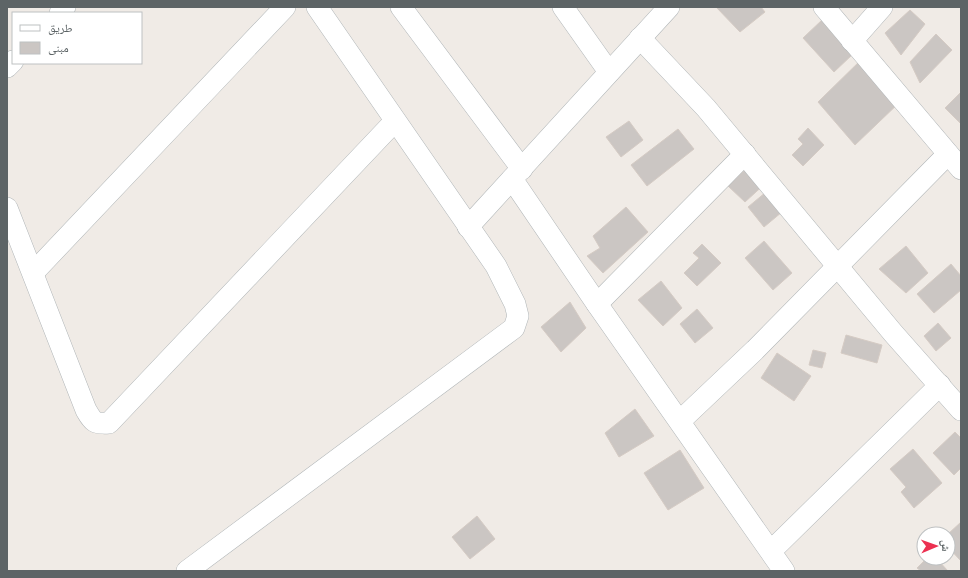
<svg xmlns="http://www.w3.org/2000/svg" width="968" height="578" font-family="Arial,'Noto Naskh Arabic',sans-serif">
<rect width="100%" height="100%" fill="#f0ebe6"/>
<!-- building -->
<g fill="#cbc6c3" stroke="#d5cbc4">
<polygon points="716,7 761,7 765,12 740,32"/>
<polygon points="910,10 925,24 901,55 885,33"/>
<polygon points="822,20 853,54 834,72 803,38"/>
<polygon points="936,34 952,50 920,83 910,62"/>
<polygon points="865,56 902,100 855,145 818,102"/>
<polygon points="961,92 961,124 945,108"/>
<polygon points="629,121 643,140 621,157 606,137"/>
<polygon points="808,128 824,145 803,166 792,155 803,144 798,139"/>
<polygon points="678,129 694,149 647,186 631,165"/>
<polygon points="753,163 768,181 745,202 728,186"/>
<polygon points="772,187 788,207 764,227 748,207"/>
<polygon points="626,207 648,232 603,273 587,256 600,248 593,236"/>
<polygon points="764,241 792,273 773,290 745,258"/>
<polygon points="702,244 721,263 697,286 684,273 699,258 693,253"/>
<polygon points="906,246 928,273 906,293 879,269"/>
<polygon points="951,264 961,276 961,290 934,313 917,294"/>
<polygon points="661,281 682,308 663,326 638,300"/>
<polygon points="570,302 586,328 561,352 541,327"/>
<polygon points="697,309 713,328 695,343 680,324"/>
<polygon points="938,323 951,338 936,351 924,336"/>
<polygon points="846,335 882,345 877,363 841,353"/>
<polygon points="813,350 826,353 822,368 809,365"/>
<polygon points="777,353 811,376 794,401 761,378"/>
<polygon points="635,409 654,436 619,457 605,433"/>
<polygon points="955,432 961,438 961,468 954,475 933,453"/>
<polygon points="913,449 942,483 914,508 901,492 906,487 890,469"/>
<polygon points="680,450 704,488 668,510 644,473"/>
<polygon points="477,516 495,539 470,559 452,537"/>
<polygon points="961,522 961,560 960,560 948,547 948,534"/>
<polygon points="927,558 936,558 948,571 921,571 917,568"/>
</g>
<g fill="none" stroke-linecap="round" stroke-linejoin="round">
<defs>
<g id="minor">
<polyline points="401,7 522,169"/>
<polyline points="563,7 609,72"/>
<polyline points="824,7 961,169"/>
<polyline points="60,13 65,7"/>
<polyline points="640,38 706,108 893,333 961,410"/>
<polyline points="852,41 882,7"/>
<polyline points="7,67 13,61"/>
<polyline points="512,179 597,304 784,571"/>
<path d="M7 208 86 410C93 422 94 424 109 423L395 121"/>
<polyline points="468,227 669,7"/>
<polyline points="33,273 285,7"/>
<polyline points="597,304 745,154"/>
<polyline points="680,421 755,350 948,154"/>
<polyline points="771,551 940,385"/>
<polyline points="187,571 514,328 518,316 515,304 496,266 317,7"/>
</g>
</defs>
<!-- minor casing -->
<use href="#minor" stroke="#b1b6b8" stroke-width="22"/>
<!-- minor -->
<use href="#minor" stroke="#fff" stroke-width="21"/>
</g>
<!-- border -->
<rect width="968" height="578" fill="none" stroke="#5d6466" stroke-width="16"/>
<!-- legend -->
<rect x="12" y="12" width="130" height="52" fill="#ffffff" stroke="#bec1c2"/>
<rect x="20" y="25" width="20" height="6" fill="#ffffff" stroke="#bec1c2"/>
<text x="48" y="32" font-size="12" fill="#5d6466">طريق</text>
<rect x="20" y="42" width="20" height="12" fill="#cbc6c3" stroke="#bec1c2"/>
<text x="48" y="52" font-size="12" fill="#5d6466">مبنى</text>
<!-- north arrow -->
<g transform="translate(936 546) rotate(88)"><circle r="19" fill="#ffffff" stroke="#bec1c2"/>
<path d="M0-3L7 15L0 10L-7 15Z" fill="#ec3051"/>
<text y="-6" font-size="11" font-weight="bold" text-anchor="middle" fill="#5d6466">ش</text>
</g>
</svg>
